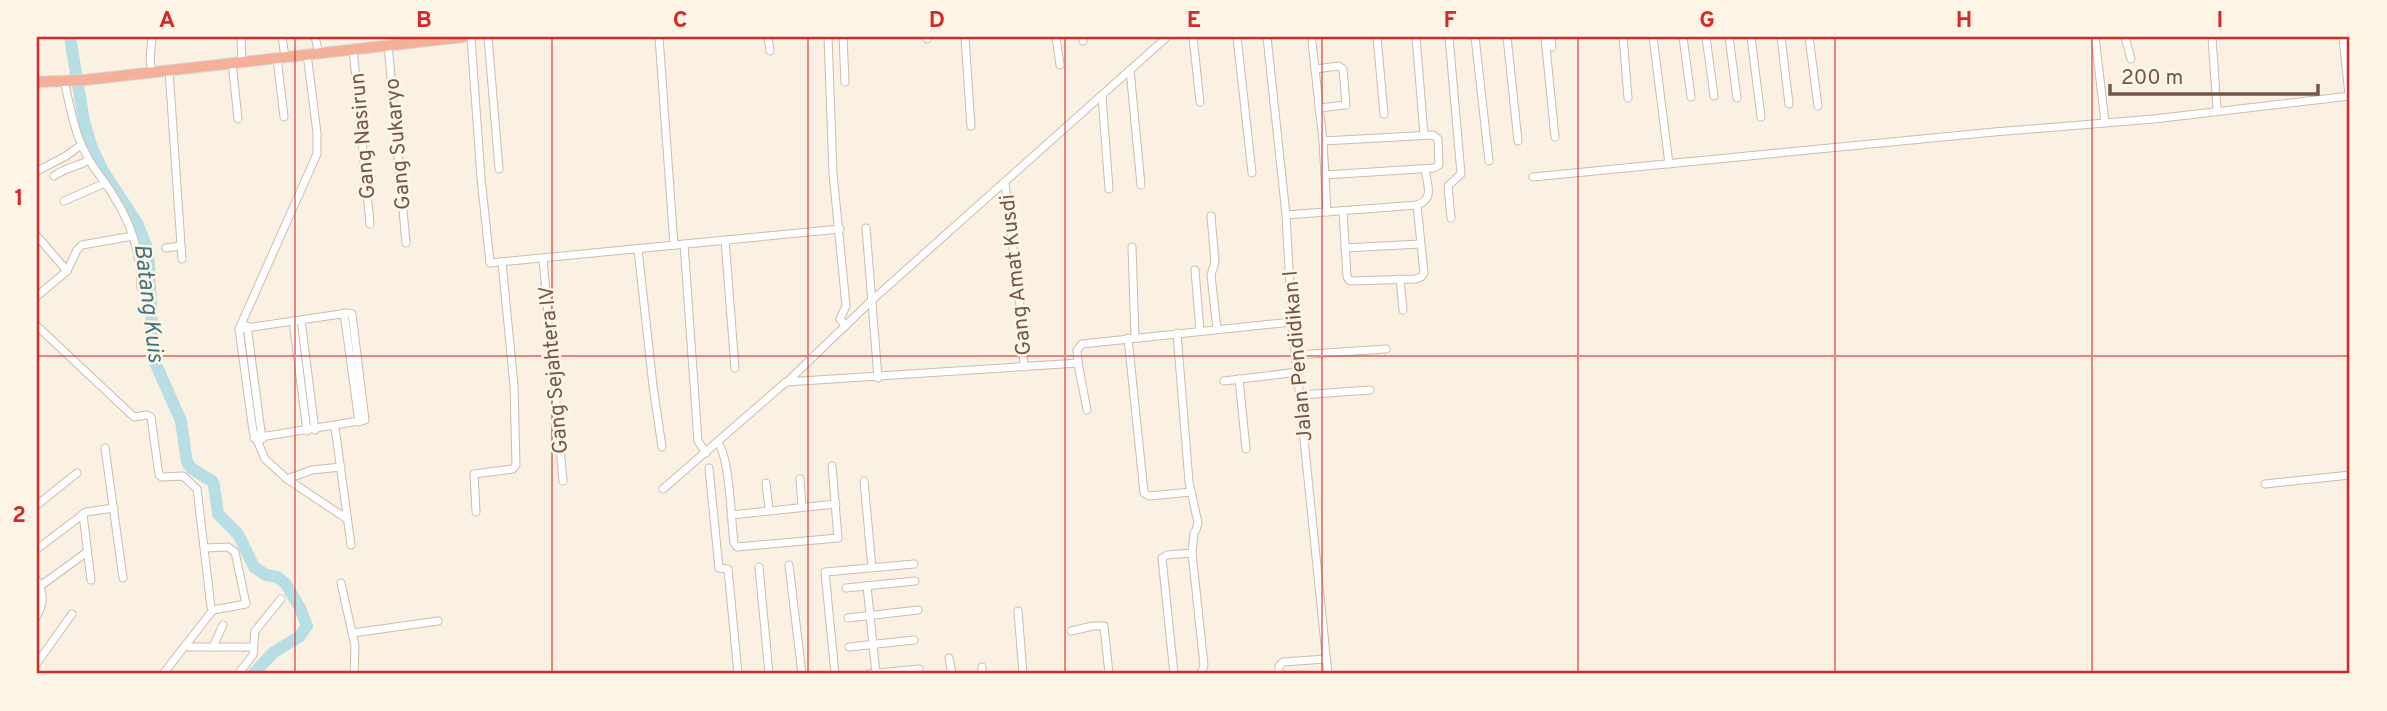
<svg xmlns="http://www.w3.org/2000/svg" width="2387" height="711" font-family="Overpass,sans-serif">
<rect width="100%" height="100%" fill="#fbf1e2"/>
<g fill="none" stroke-linecap="round" stroke-linejoin="round">
<!-- river -->
<polyline stroke="#b7dee4" stroke-width="12" points="70,37 84,121 92,148 103,171 137,223 148,250 154,360 181,421 187,462 192,469 212,481 214,485 218,514 238,534 254,567 266,575 277,577 286,584 300,608 307,626 299,637 274,652 253,674"/>
<defs>
<g id="minor">
<polyline points="152,37 150,60 152,72"/>
<polyline points="241,37 242,62"/>
<polyline points="282,37 285,57"/>
<polyline points="315,37 319,53"/>
<polyline points="471,37 481,178 490,263 840,229"/>
<polyline points="488,37 499,169"/>
<polyline points="659,37 674,245"/>
<polyline points="768,37 770,51"/>
<polyline points="828,37 833,173 846,306 840,319 845,326"/>
<polyline points="843,37 845,82"/>
<polyline points="927,37 927,39"/>
<polyline points="965,37 971,126"/>
<polyline points="1056,37 1060,65"/>
<polyline points="1083,37 1083,41"/>
<polyline points="1193,37 1200,102"/>
<polyline points="1237,37 1252,173"/>
<polyline points="1267,37 1286,215 1292,322 1328,674"/>
<polyline points="1377,37 1384,114"/>
<polyline points="1416,37 1424,135"/>
<polyline points="1449,37 1461,174 1448,186 1451,218"/>
<polyline points="1475,37 1489,161"/>
<polyline points="1507,37 1518,141"/>
<polyline points="1545,37 1555,137"/>
<polyline points="1551,37 1552,47"/>
<polyline points="1623,37 1628,98"/>
<polyline points="1653,37 1669,164"/>
<polyline points="1683,37 1691,97"/>
<polyline points="1706,37 1714,96"/>
<polyline points="1729,37 1737,98"/>
<polyline points="1751,37 1761,117"/>
<polyline points="1781,37 1789,104"/>
<polyline points="1809,37 1818,106"/>
<polyline points="2095,37 2105,122"/>
<polyline points="2125,37 2131,59"/>
<polyline points="2212,37 2217,110"/>
<polyline points="2343,37 2349,96"/>
<polyline points="1312,42 1323,141 1327,212"/>
<polyline points="388,44 406,243"/>
<polyline points="353,48 370,224"/>
<polyline points="307,54 317,133 317,154 239,329 253,431 265,459 287,479 347,519"/>
<polyline points="277,58 284,117"/>
<polyline points="232,63 238,119"/>
<polyline points="1315,69 1339,66 1343,69 1346,105 1319,108"/>
<polyline points="1130,70 1141,185"/>
<polyline points="169,71 182,259"/>
<path d="M64 81C70 105 74 132 86 154 93 169 105 181 113 195 132 224 141 254 141 288"/>
<polyline points="1102,96 1109,189"/>
<polyline points="1323,141 1433,135 1438,139 1439,165 1434,168 1325,175"/>
<polyline points="37,171 66,156 81,145"/>
<path d="M54 176C68 166 75 168 89 160"/>
<polyline points="1533,177 1994,132 2154,119 2350,96"/>
<polyline points="1005,183 1021,314 1024,367"/>
<polyline points="64,201 105,183"/>
<polyline points="1343,211 1347,277 1350,281 1415,279 1421,277 1424,273 1417,205"/>
<path d="M1286 215 1417 205C1435 199 1427 184 1425 169"/>
<polyline points="1211,216 1215,262 1211,275 1217,329"/>
<polyline points="866,228 878,378"/>
<polyline points="37,236 67,271"/>
<polyline points="725,240 735,368"/>
<polyline points="684,244 698,441 706,453"/>
<polyline points="1132,247 1135,337"/>
<polyline points="166,248 180,246"/>
<polyline points="1345,248 1420,244"/>
<polyline points="638,249 653,386 662,447"/>
<polyline points="543,259 563,481"/>
<polyline points="1195,270 1200,331"/>
<polyline points="1400,279 1403,310"/>
<polyline points="37,296 67,271 77,250 82,245 133,236"/>
<polyline points="344,313 359,422"/>
<polyline points="301,320 315,430"/>
<polyline points="293,321 307,431"/>
<polyline points="37,326 134,417 147,415 151,417 159,475 162,477 183,476 197,489 211,607 213,610 246,604 235,552 228,547 205,548"/>
<polyline points="247,326 262,439"/>
<polyline points="239,329 348,313 352,314 365,420 254,438"/>
<polyline points="1177,333 1189,482 1198,523 1196,530"/>
<polyline points="1128,338 1144,493 1149,496 1191,492"/>
<polyline points="1296,355 1386,349"/>
<polyline points="1078,363 1087,410"/>
<polyline points="1239,379 1246,449"/>
<polyline points="1224,381 1298,372"/>
<polyline points="787,382 870,302 1167,37"/>
<polyline points="1300,395 1370,390"/>
<polyline points="335,427 351,545"/>
<path d="M718 443C730 458 731 521 734 543L737 547 838 538 832 466"/>
<polyline points="105,448 123,578"/>
<polyline points="709,468 719,568 728,569 738,674"/>
<polyline points="287,479 312,470 341,467"/>
<polyline points="800,479 802,507"/>
<polyline points="864,481 872,568"/>
<polyline points="766,483 769,510"/>
<polyline points="2265,484 2350,475"/>
<polyline points="663,489 786,382 1078,363 1077,350 1082,344 1292,322"/>
<polyline points="37,505 77,473"/>
<polyline points="476,512 474,474 513,469 516,465 514,386 502,262"/>
<polyline points="83,514 91,580"/>
<polyline points="731,515 836,504"/>
<polyline points="1194,533 1192,553 1204,665 1201,674"/>
<polyline points="37,549 86,512 114,508"/>
<polyline points="789,565 802,674"/>
<polyline points="759,567 769,674"/>
<polyline points="37,580 39,584 43,584 87,552"/>
<polyline points="341,583 355,646 354,674"/>
<polyline points="867,586 876,674"/>
<polyline points="846,588 915,581"/>
<polyline points="1018,611 1023,674"/>
<path d="M37 616C43 604 44 597 39 584"/>
<polyline points="848,618 918,610"/>
<polyline points="1071,631 1093,626 1104,626 1109,674"/>
<polyline points="353,633 438,621"/>
<polyline points="189,647 253,647"/>
<polyline points="213,647 223,625"/>
<polyline points="849,647 914,640"/>
<polyline points="949,658 952,674"/>
<polyline points="37,663 72,614"/>
<polyline points="982,667 982,674"/>
<polyline points="163,674 213,610"/>
<polyline points="238,674 253,655 255,631 281,599"/>
<polyline points="835,674 825,572 914,564"/>
<polyline points="868,674 919,669"/>
<polyline points="1174,674 1162,558 1167,555 1192,553"/>
<polyline points="1279,674 1279,666 1283,662 1326,659"/>
</g>
<polyline id="highway" points="37,82 85,80 463,37"/>
</defs>
<!-- minor casing -->
<use href="#minor" stroke="#cebbac" stroke-width="9"/>
<!-- highway casing -->
<use href="#highway" stroke="#dad3d0" stroke-width="12"/>
<!-- minor -->
<use href="#minor" stroke="#fff" stroke-width="7"/>
<!-- highway -->
<use href="#highway" stroke="#f5b099" stroke-width="10"/>
</g>
<!-- grid -->
<path fill="none" stroke="#d62828" stroke-width="2" stroke-opacity="0.55" d="M295 37V674M552 37V674M808 37V674M1065 37V674M1322 37V674M1578 37V674M1835 37V674M2092 37V674M37 356H2350"/>
<g text-anchor="middle" stroke-width="5" stroke-linejoin="round" paint-order="stroke">
<!-- street labels -->
<g font-size="21" fill="#725749" stroke="#fff5e7">
<text transform="translate(362 136) rotate(-95)" y="7">Gang Nasirun</text>
<text transform="translate(397 144) rotate(-95)" y="7">Gang Sukaryo</text>
<text transform="translate(1015 275) rotate(-96)" y="7">Gang Amat Kusdi</text>
<text transform="translate(1297 356) rotate(-95)" y="7">Jalan Pendidikan I</text>
<text transform="translate(553 370) rotate(-95)" y="7">Gang Sejahtera IV</text>
</g>
<!-- water labels -->
<g font-size="23" font-style="italic" fill="#40757f" stroke="#fff5e7">
<text transform="translate(150 303) rotate(83)" y="8">Batang Kuis</text>
</g>
</g>
<!-- border -->
<rect width="2387" height="711" fill="none" stroke="#fff5e7" stroke-width="77"/>
<!-- scale -->
<path d="M2110 84v10h208v-10" fill="none" stroke="#725749" stroke-width="3.5"/>
<text x="2121" y="84" font-size="21" fill="#725749" stroke="#fff5e7" stroke-width="5" paint-order="stroke">200 m</text>
<rect x="38" y="38" width="2310" height="634" fill="none" stroke="#d62828" stroke-width="2.5"/>
<g font-size="23" text-anchor="middle" font-weight="bold" fill="#d62828">
<text x="167" y="27">A</text>
<text x="424" y="27">B</text>
<text x="680" y="27">C</text>
<text x="937" y="27">D</text>
<text x="1194" y="27">E</text>
<text x="1450" y="27">F</text>
<text x="1707" y="27">G</text>
<text x="1964" y="27">H</text>
<text x="2220" y="27">I</text>
<text x="19" y="205">1</text>
<text x="19" y="522">2</text>
</g>
</svg>
